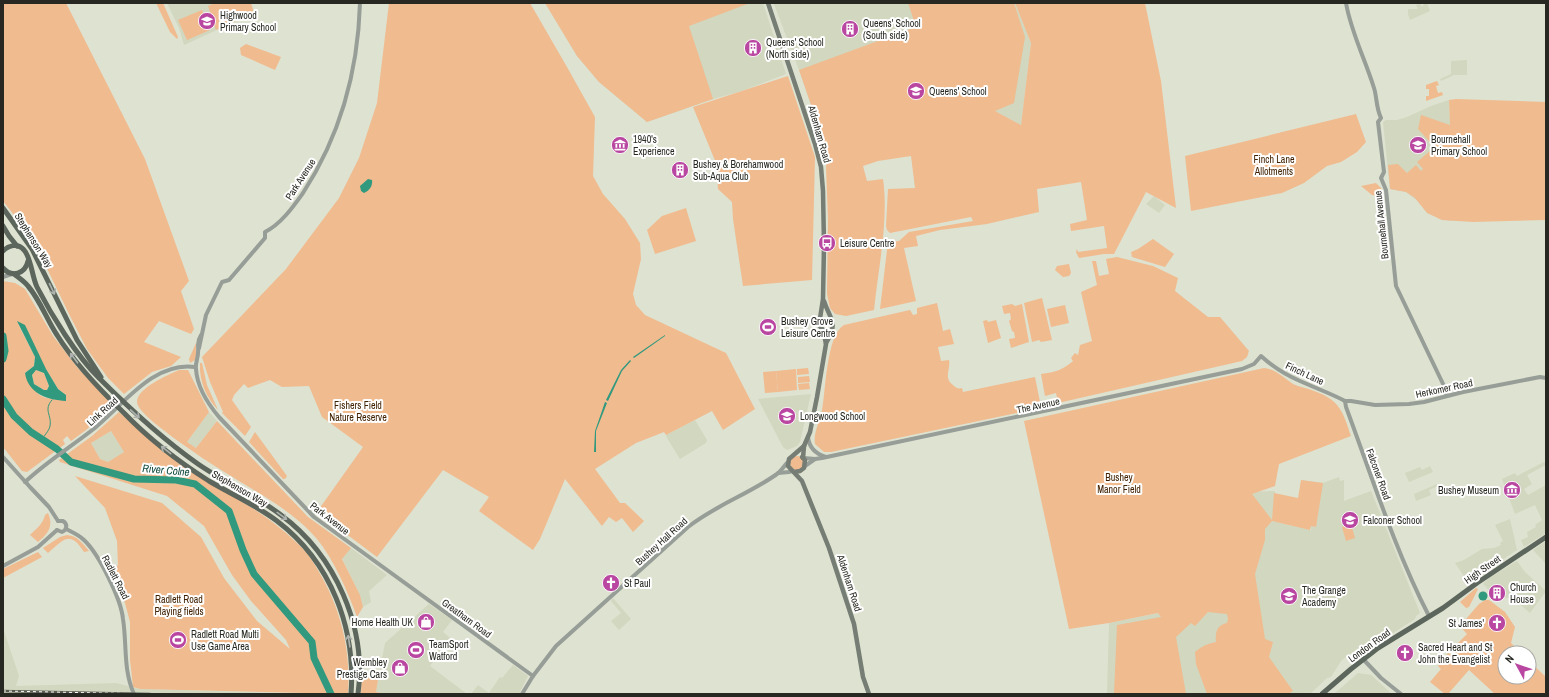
<svg xmlns="http://www.w3.org/2000/svg" width="1549" height="697" font-family="'Archivo Narrow',sans-serif">
<rect width="100%" height="100%" fill="#dee2d0"/>
<!-- built -->
<g fill="#d2d7bf">
<polygon points="167,3 251,3 254,13 184,45 179,28"/>
<polygon points="545,3 763,3 786,74 742,91 713,99 647,122 599,82 577,56"/>
<polygon points="775,3 1015,3 1031,43 1021,125 994,111 828,154 799,70 774,4"/>
<polygon points="1425,3 1427,3 1430,11 1410,20 1408,14 1408,9 1418,9 1416,5 1420,4 1422,7"/>
<polygon points="1467,60 1467,75 1454,75 1441,81 1440,79 1451,74 1451,61"/>
<polygon points="1449,100 1454,221 1442,220 1406,192 1390,189 1383,122 1386,120 1397,120 1407,117 1431,106"/>
<polygon points="1154,196 1165,205 1159,213 1146,204"/>
<polygon points="811,394 800,442 797,446 787,450 783,447 758,399"/>
<polygon points="209,412 217,421 196,448 187,442"/>
<polygon points="695,420 707,440 706,443 680,459 667,438 666,435"/>
<polygon points="111,431 124,452 108,462 100,459 91,443"/>
<polygon points="1544,462 1546,465 1527,475 1532,484 1524,489 1528,495 1546,485 1546,533 1524,547 1521,540 1528,537 1527,532 1536,527 1535,525 1542,520 1535,505 1515,514 1502,479 1515,473 1517,476"/>
<polygon points="1430,466 1433,472 1409,482 1405,473 1420,467 1422,470"/>
<polygon points="1339,477 1340,481 1344,480 1344,501 1371,491 1420,613 1416,616 1415,619 1368,649 1361,646 1341,661 1331,677 1327,678 1310,694 1107,694 1109,623 1159,613 1223,493 1275,491 1272,521 1311,530 1311,526 1316,527 1301,480 1323,483"/>
<polygon points="1437,484 1438,486 1429,490 1431,495 1416,501 1414,494"/>
<polygon points="1510,519 1517,550 1468,582 1455,563 1464,560 1482,549 1494,548 1501,545 1500,543 1503,541 1495,525"/>
<polygon points="1546,541 1546,564 1533,550"/>
<polygon points="351,548 387,575 369,591 371,602 363,607 360,595 342,558"/>
<polygon points="1517,561 1525,572 1546,591 1530,613 1514,599 1495,596 1483,584 1489,578"/>
<polygon points="613,598 631,619 619,630 611,621 621,613 611,601"/>
<polygon points="429,604 452,620 443,632 450,638 430,666 467,694 387,694 376,692 385,643"/>
<polygon points="3,628 19,676 16,686 116,683 140,689 316,694 3,694"/>
<polygon points="513,665 528,676 519,694 471,694 478,685 489,693 500,677 502,678"/>
<polygon points="1358,673 1371,675 1392,694 1334,694"/>
</g>
<!-- green -->
<g fill="#f0bb8f" fill-rule="evenodd">
<polygon points="3,3 66,3 145,159 189,281 181,291 194,329 191,334 159,321 144,342 181,357 171,366 152,372 124,394 108,378 87,349 70,316 39,252 28,233 3,201"/>
<polygon points="156,3 163,3 178,37 177,39 170,32"/>
<polygon points="215,3 251,3 254,13 216,30 208,6"/>
<polygon points="389,3 530,3 567,67 595,117 593,176 603,194 625,219 640,243 641,259 633,294 636,305 645,315 726,353 755,409 723,430 712,411 666,435 664,432 636,443 595,469 620,503 625,503 644,521 633,532 622,518 616,522 609,517 602,526 565,479 540,539 533,550 479,511 489,497 443,470 377,557 317,512 363,447 322,417 309,386 282,387 270,380 248,388 244,384 234,395 232,400 251,427 245,436 222,413 223,412 210,382 202,357 286,269 339,198 359,158 377,103"/>
<polygon points="545,3 750,3 689,26 713,99 647,122 599,82 577,56"/>
<path d="M908 3H1014L1025 37 1014 103 995 111 1021 125 1031 43 1015 3H1145L1161 81 1176 208 1146 192 1114 254H1104L1079 258 1076 252 1077 249 1078 252 1107 248 1104 226 1071 231 1070 224 1087 220 1081 182 1037 189 1039 212 987 224 940 230 916 236 918 246 904 248 916 301 880 309 888 242 899 241 909 232 973 221 971 217 890 233 887 230 886 226 888 189 915 188 911 156 878 161 863 166 867 181 883 179C889 219 878 270 874 310L846 316 835 314 830 308 827 294 828 219 826 167 828 154 799 70 916 27Z"/>
<polygon points="202,10 210,30 187,40 178,20"/>
<polygon points="246,44 281,57 275,70 241,55 240,48"/>
<polygon points="788,76 815,157 812,280 743,286 733,219 732,202 718,189 716,163 693,107"/>
<polygon points="1437,81 1439,85 1436,86 1438,93 1442,92 1443,95 1426,101 1426,96 1429,96 1429,89 1426,89 1426,85"/>
<polygon points="1456,99 1546,102 1546,220 1473,222 1442,220 1427,213 1415,198 1406,192 1390,189 1388,165 1398,164 1407,173 1416,165 1421,171 1423,169 1417,162 1431,150 1437,157 1440,153 1418,129 1421,115 1450,125 1449,100"/>
<polygon points="1356,114 1366,142 1357,152 1341,162 1327,166 1304,183 1282,193 1191,211 1185,156"/>
<polygon points="1376,183 1381,188 1383,197 1372,195 1361,186"/>
<polygon points="686,208 696,241 655,254 647,230 662,216"/>
<polygon points="1153,239 1174,254 1165,267 1132,257 1131,252 1138,249"/>
<path d="M1117 257 1153 266 1178 278 1175 291 1208 317H1220L1249 351 1247 357 1242 361 1058 403 1056 393 1045 396 1041 374C1055 372 1063 370 1073 361L1071 358 1075 353 1078 355 1080 345 1092 341 1081 292 1097 285 1092 261H1096L1099 276 1109 274 1106 259Z"/>
<polygon points="1069,264 1071,273 1069,276 1063,277 1055,270 1057,266"/>
<path d="M3 281 15 283 25 289 53 336 77 367 113 406 86 430 71 441 67 436 63 440 65 444 27 472 22 471 3 447ZM17 322 58 389 66 395C40 404 37 394 25 373L34 366 35 357Z"/>
<polygon points="1042,298 1052,340 1041,342 1039,340 1032,342 1024,303"/>
<path d="M937 303 943 331 950 329 954 344 938 347 941 361 949 360C951 369 943 378 953 385 956 388 958 389 962 388L963 392 1035 377 1040 402 1036 409 831 452H824L815 444C813 433 820 421 822 410 826 390 826 336 844 325L910 310 913 315 917 314V308Z"/>
<polygon points="1012,304 1015,306 1022,304 1029,342 1011,348 1009,339 1015,338 1014,332 1012,331 1009,321 1011,319 1010,313 1004,314 1002,306"/>
<polygon points="1065,305 1069,323 1051,327 1047,309"/>
<polygon points="987,320 988,322 996,320 1001,338 988,343 983,321"/>
<polygon points="196,343 196,358 195,360 190,363 189,359"/>
<path d="M200 363H202L207 385 218 410C206 397 199 381 200 363Z"/>
<polygon points="808,368 809,374 797,375 797,369"/>
<path d="M1264 368C1275 369 1284 378 1293 384 1299 387 1307 388 1314 391 1340 400 1343 412 1351 436L1279 464 1275 486 1252 494 1272 520 1274 493 1298 498 1301 480 1323 483 1316 527 1311 526 1310 530 1272 521 1265 529V540L1255 574 1265 639 1273 642 1269 657 1293 691 1288 694H1207L1196 664 1195 652C1202 646 1207 644 1216 642 1215 632 1217 625 1227 623L1228 619 1227 614 1208 612 1195 626 1191 623 1176 637 1186 694H1114L1117 625 1161 617 1158 613 1109 623 1069 629 1024 421Z"/>
<polygon points="796,369 797,390 778,392 776,371"/>
<polygon points="36,370 44,373 49,386 47,390 44,390 34,384 32,375"/>
<path d="M179 370H188L209 412 187 442 196 448 217 421 308 517 351 548 342 559 360 595 363 607 357 617C348 592 334 560 317 539 292 510 258 493 226 473 209 463 194 452 178 441 169 434 137 412 137 402 137 388 168 375 179 370Z"/>
<polygon points="776,371 778,392 765,393 763,372"/>
<polygon points="809,376 810,382 798,383 798,377"/>
<polygon points="809,383 810,389 799,390 798,384"/>
<path d="M119 412C139 430 159 449 181 465 213 487 252 504 281 529 291 537 302 547 309 556 313 561 316 567 319 572 341 609 351 651 348 694L140 689 133 687 130 660V622L125 603 109 574 118 565 117 541 105 508 75 476 162 503 201 537 224 578 257 621 290 649 286 640 251 601 232 575 204 526 167 496 60 462 59 460 92 436ZM111 431 124 452 108 462 100 459 91 443Z"/>
<polygon points="255,432 287,476 285,479 283,479 249,442"/>
<circle cx="797" cy="463" r="7"/>
<path d="M48 513C54 526 48 534 38 542L30 535C36 529 43 524 45 515Z"/>
<polygon points="1351,524 1355,538 1346,541 1342,527"/>
<path d="M67 535C78 536 82 543 89 551L84 552C70 530 64 539 48 553L43 548 60 537Z"/>
<polygon points="38,552 42,557 3,578 3,569"/>
<polygon points="1476,588 1478,589 1469,607 1466,608 1460,602"/>
<polygon points="1485,600 1489,600 1505,612 1515,627 1511,643 1521,653 1505,653 1505,677 1529,677 1529,661 1546,677 1546,694 1495,694 1469,670 1448,694 1445,694 1430,682 1441,669 1438,666 1448,653 1452,655 1460,646 1458,643 1467,634 1460,626 1479,604"/>
<polygon points="366,670 366,673 370,674 370,678 378,680 376,692 386,694 361,694 362,671"/>
</g>
<!-- water -->
<g fill="#30997e" fill-rule="evenodd">
<path d="M368 179 372 180C373 186 369 191 364 193L361 191 360 186Z"/>
<path d="M17 321 25 325 46 369 58 389 66 395V401C48 400 28 394 25 373L34 366 35 357ZM36 370 44 373 49 386 47 390H44L34 384 32 375Z"/>
<polygon points="665,335 665,336 634,358 633,357"/>
<polygon points="630,360 631,361 622,371 608,401 606,400 621,370"/>
<polygon points="605,402 607,403 596,431 596,452 594,452 595,431"/>
<circle cx="1483" cy="596" r="4.5"/>
</g>
<g fill="none" stroke-linecap="round" stroke-linejoin="round">
<!-- stream -->
<path stroke="#30997e" stroke-width="1" d="M41 440C44 436 49 431 50 426 52 415 43 410 52 400"/>
<!-- river -->
<g stroke="#30997e" stroke-width="7">
<polyline points="3,336 5,351 3,359"/>
<polyline points="3,399 14,416 31,432 57,449 71,462 134,479 176,480 195,484 229,511 243,550 254,574 312,642 314,658 331,694"/>
</g>
<!-- tertiary -->
<g stroke="#979d97" stroke-width="4">
<path d="M1346 3C1351 32 1365 59 1374 88 1377 97 1376 108 1381 118L1378 122 1384 172 1381 178 1386 190 1396 286 1445 388 1446 395"/>
<polyline points="3,277 12,274"/>
<path d="M201 335C196 343 199 344 198 353 198 358 195 364 196 369 197 386 208 404 219 417L314 517 533 676"/>
<path d="M199 348 206 315 222 282 229 280 265 238V232C281 224 293 207 303 193 340 136 358 71 360 3"/>
<path d="M1345 401 1346 407C1372 477 1395 550 1429 616"/>
<polyline points="1345,401 1351,401 1375,405 1409,404 1424,402 1463,392 1540,377 1546,378"/>
<path d="M808 437C809 447 816 454 826 457"/>
<polyline points="3,457 30,487 49,507 58,521"/>
<path d="M804 458 815 459 822 458 1242 369 1254 364 1261 356C1272 366 1286 375 1300 381 1315 388 1330 393 1345 401"/>
<polyline points="805,466 815,459"/>
<polyline points="778,473 789,472 792,471"/>
<path d="M25 482C45 463 69 448 91 431 121 408 152 361 195 367"/>
<path d="M66 529C72 532 79 535 84 540 99 554 121 599 123 619 127 644 123 670 134 694"/>
<path d="M57 530 62 532C67 530 68 524 63 521H58"/>
<polyline points="3,566 38,547 57,530"/>
<polyline points="1363,659 1381,678 1401,694"/>
<path d="M522 694 533 676 556 646 688 527C716 505 749 494 777 474 781 471 784 466 788 462"/>
</g>
<!-- secondary -->
<g stroke="#757d74" stroke-width="4.5">
<polyline points="768,3 815,144 821,167 823,191 824,245 823,299 819,325 823,330 826,344 817,397 810,432 804,446 803,458"/>
<path d="M824 301C830 320 839 322 826 343"/>
<polyline points="804,446 789,459 788,466 802,481 829,548 854,624 863,677 869,694"/>
<polyline points="794,472 800,471 804,468 805,460 802,457"/>
</g>
<!-- primary -->
<g stroke="#5c665c" stroke-width="5">
<polyline points="3,208 32,249 77,340 101,377"/>
<polyline points="3,226 9,236 17,246"/>
<path d="M3 251C9 245 18 243 24 250 31 257 32 277 37 287 52 316 76 355 99 378 130 409 161 438 198 464 224 482 255 495 281 515 335 555 367 627 358 694"/>
<path d="M3 268C12 278 25 274 28 261"/>
<path d="M14 274C19 278 24 281 28 286 40 300 47 320 57 335 75 364 99 389 124 413 149 439 179 462 209 481 231 494 256 505 277 521 331 562 356 628 351 694"/>
<polyline points="1322,694 1351,669 1378,648 1443,608 1477,583 1546,537"/>
</g>
<defs>
<polyline id="rail" points="3,691 150,694"/>
</defs>
<!-- rail casing -->
<use href="#rail" stroke="#585a50" stroke-width="2.5"/>
<!-- rail -->
<use href="#rail" stroke="#fff" stroke-width="1" stroke-dasharray="3" stroke-linecap="butt"/>
</g>
<!-- one-way arrows -->
<defs><path id="oneway-shaft" d="M-6 0H5M1.5-3L5.5 0L1.5 3" fill="none" stroke-width="1.6" stroke-linecap="round" stroke-linejoin="round"/></defs>
<g stroke="#aeb2ae">
<use href="#oneway-shaft" transform="translate(52 289) rotate(65)"/>
<use href="#oneway-shaft" transform="translate(74 358) rotate(-127)"/>
<use href="#oneway-shaft" transform="translate(135 414) rotate(43)"/>
<use href="#oneway-shaft" transform="translate(166 450) rotate(-142)"/>
<use href="#oneway-shaft" transform="translate(282 516) rotate(36)"/>
<use href="#oneway-shaft" transform="translate(349 641) rotate(-99)"/>
</g>
<!-- icons -->
<defs>
<symbol id="school-disc" viewBox="-11 -11 22 22"><circle r="9.5" fill="#b947a1" stroke="#fff"/><path d="M0-5L7-2L0 1L-7-2ZM-4 1L0 2.5L4 1V4Q0 6-4 4Z" fill="#fff"/></symbol>
<symbol id="building-disc" viewBox="-11 -11 22 22"><circle r="9.5" fill="#b947a1" stroke="#fff"/><path d="M-4-6H4V6H1V3H-1V6H-4ZM-2.5-4.3h1.7v1.8h-1.7ZM.8-4.3h1.7v1.8H.8ZM-2.5-1h1.7V.8h-1.7ZM.8-1h1.7V.8H.8Z" fill="#fff"/></symbol>
<symbol id="museum-disc" viewBox="-11 -11 22 22"><circle r="9.5" fill="#b947a1" stroke="#fff"/><path d="M0-6L6-3V-2H-6V-3ZM-5-1h2V3h-2ZM-1-1h2V3h-2ZM3-1h2V3H3ZM-6 4H6V6H-6Z" fill="#fff"/></symbol>
<symbol id="bus-disc" viewBox="-11 -11 22 22"><circle r="9.5" fill="#b947a1" stroke="#fff"/><path d="M-5-6H5V4H4V6H2V4H-2V6H-4V4H-5ZM-3.5-4V0h7V-4ZM-3.5 1.2v1.5H-2V1.2ZM2 1.2v1.5H3.5V1.2Z" fill="#fff"/></symbol>
<symbol id="stadium-disc" viewBox="-11 -11 22 22"><circle r="9.5" fill="#b947a1" stroke="#fff"/><path d="M0-5a6.5 5 0 1 0 0 10a6.5 5 0 1 0 0-10ZM-3.5-1.8h7v3.6h-7Z" fill="#fff"/></symbol>
<symbol id="church-disc" viewBox="-11 -11 22 22"><circle r="9.5" fill="#b947a1" stroke="#fff"/><path d="M-1.2-6h2.4v3.5h3.3v2.4h-3.3V6h-2.4V-.1h-3.3v-2.4h3.3Z" fill="#fff"/></symbol>
<symbol id="shop-disc" viewBox="-11 -11 22 22"><circle r="9.5" fill="#b947a1" stroke="#fff"/><path d="M-5-2.5h2.3a2.7 3.5 0 0 1 5.4 0H5L5.5 6h-11ZM-1.5-2.5h3a1.5 2.3 0 0 0-3 0Z" fill="#fff"/></symbol>
</defs>
<g fill-rule="evenodd">
<use href="#school-disc" x="197" y="11" width="20" height="20"/>
<use href="#building-disc" x="840" y="19" width="20" height="20"/>
<use href="#building-disc" x="743" y="38" width="20" height="20"/>
<use href="#school-disc" x="906" y="81" width="20" height="20"/>
<use href="#museum-disc" x="610" y="135" width="20" height="20"/>
<use href="#school-disc" x="1408" y="135" width="20" height="20"/>
<use href="#building-disc" x="670" y="160" width="20" height="20"/>
<use href="#bus-disc" x="817" y="233" width="20" height="20"/>
<use href="#stadium-disc" x="758" y="317" width="20" height="20"/>
<use href="#school-disc" x="777" y="406" width="20" height="20"/>
<use href="#museum-disc" x="1502" y="480" width="20" height="20"/>
<use href="#school-disc" x="1340" y="510" width="20" height="20"/>
<use href="#church-disc" x="601" y="573" width="20" height="20"/>
<use href="#building-disc" x="1487" y="583" width="20" height="20"/>
<use href="#school-disc" x="1279" y="586" width="20" height="20"/>
<use href="#shop-disc" x="416" y="612" width="20" height="20"/>
<use href="#church-disc" x="1487" y="613" width="20" height="20"/>
<use href="#stadium-disc" x="168" y="630" width="20" height="20"/>
<use href="#stadium-disc" x="406" y="640" width="20" height="20"/>
<use href="#church-disc" x="1395" y="643" width="20" height="20"/>
<use href="#shop-disc" x="390" y="658" width="20" height="20"/>
</g>
<g text-anchor="middle" stroke-width="4" stroke-linejoin="round" paint-order="stroke">
<!-- poi labels -->
<g font-size="10" fill="#272821" stroke="#fff" text-anchor="start">
<text x="220" y="19">Highwood<tspan x="220" dy="12">Primary School</tspan></text>
<text x="863" y="27">Queens' School<tspan x="863" dy="12">(South side)</tspan></text>
<text x="766" y="46">Queens' School<tspan x="766" dy="12">(North side)</tspan></text>
<text x="929" y="95">Queens' School</text>
<text x="633" y="143">1940's<tspan x="633" dy="12">Experience</tspan></text>
<text x="1431" y="143">Bournehall<tspan x="1431" dy="12">Primary School</tspan></text>
<text x="693" y="168">Bushey &amp; Borehamwood<tspan x="693" dy="12">Sub-Aqua Club</tspan></text>
<text x="840" y="247">Leisure Centre</text>
<text x="781" y="325">Bushey Grove<tspan x="781" dy="12">Leisure Centre</tspan></text>
<text x="800" y="420">Longwood School</text>
<text x="1499" y="494" text-anchor="end">Bushey Museum</text>
<text x="1363" y="524">Falconer School</text>
<text x="624" y="587">St Paul</text>
<text x="1510" y="591">Church<tspan x="1510" dy="12">House</tspan></text>
<text x="1302" y="594">The Grange<tspan x="1302" dy="12">Academy</tspan></text>
<text x="413" y="626" text-anchor="end">Home Health UK</text>
<text x="1484" y="627" text-anchor="end">St James'</text>
<text x="191" y="638">Radlett Road Multi<tspan x="191" dy="12">Use Game Area</tspan></text>
<text x="429" y="648">TeamSport<tspan x="429" dy="12">Watford</tspan></text>
<text x="1418" y="651">Sacred Heart and St<tspan x="1418" dy="12">John the Evangelist</tspan></text>
<text x="387" y="666" text-anchor="end">Wembley<tspan x="387" dy="12">Prestige Cars</tspan></text>
</g>
<!-- street labels -->
<g font-size="10" fill="#272821" stroke="#fff">
<text transform="translate(820 134) rotate(74)" y="4">Aldenham Road</text>
<text transform="translate(300 179) rotate(-57)" y="4">Park Avenue</text>
<text transform="translate(1381 225) rotate(-96)" y="4">Bournehall Avenue</text>
<text transform="translate(34 240) rotate(58)" y="4">Stephenson Way</text>
<text transform="translate(1305 373) rotate(25)" y="4">Finch Lane</text>
<text transform="translate(1444 388) rotate(-12)" y="4">Herkomer Road</text>
<text transform="translate(1038 405) rotate(-12)" y="4">The Avenue</text>
<text transform="translate(102 411) rotate(-42)" y="4">Link Road</text>
<text transform="translate(1379 474) rotate(70)" y="4">Falconer Road</text>
<text transform="translate(240 488) rotate(30)" y="4">Stephenson Way</text>
<text transform="translate(330 518) rotate(38)" y="4">Park Avenue</text>
<text transform="translate(661 541) rotate(-42)" y="4">Bushey Hall Road</text>
<text transform="translate(1482 569) rotate(-35)" y="4">High Street</text>
<text transform="translate(116 577) rotate(63)" y="4">Radlett Road</text>
<text transform="translate(850 583) rotate(72)" y="4">Aldenham Road</text>
<text transform="translate(467 618) rotate(36)" y="4">Greatham Road</text>
<text transform="translate(1369 645) rotate(-36)" y="4">London Road</text>
</g>
<!-- park labels -->
<g font-size="10" fill="#3f2001" stroke="#fff">
<text x="1274" y="163">Finch Lane<tspan x="1274" dy="12">Allotments</tspan></text>
<text x="358" y="409">Fishers Field<tspan x="358" dy="12">Nature Reserve</tspan></text>
<text x="1119" y="481">Bushey<tspan x="1119" dy="12">Manor Field</tspan></text>
<text x="179" y="603">Radlett Road<tspan x="179" dy="12">Playing fields</tspan></text>
</g>
<!-- water labels -->
<g font-size="11" font-style="italic" fill="#0f493b" stroke="#fff">
<text transform="translate(166 470) rotate(5)" y="4">River Colne</text>
</g>
</g>
<!-- border -->
<rect width="1549" height="697" fill="none" stroke="#272821" stroke-width="8"/>
<!-- north arrow -->
<g transform="translate(1517 665) rotate(310)"><circle r="19" fill="#ffffff" stroke="#a9a9a6"/>
<path d="M0-3L7 15L0 10L-7 15Z" fill="#b947a1"/>
<text y="-6" font-size="11" font-weight="bold" text-anchor="middle" fill="#272821">N</text>
</g>
</svg>
